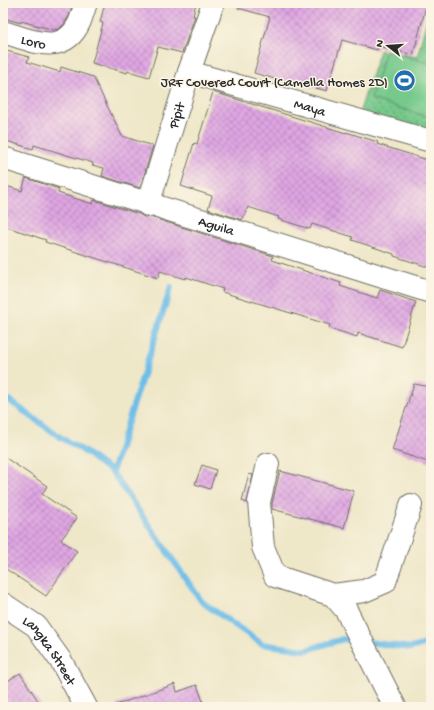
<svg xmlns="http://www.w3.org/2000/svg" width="434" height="710" font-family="'Gochi Hand',sans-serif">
<defs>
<pattern id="park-dots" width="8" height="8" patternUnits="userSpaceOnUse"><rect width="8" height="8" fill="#76c98b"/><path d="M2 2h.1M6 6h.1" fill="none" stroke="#61a372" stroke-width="1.8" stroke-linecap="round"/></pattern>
<pattern id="building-cross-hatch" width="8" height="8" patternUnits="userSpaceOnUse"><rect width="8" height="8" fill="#dfa6e3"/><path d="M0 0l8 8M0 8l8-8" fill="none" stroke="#b587b8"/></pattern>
</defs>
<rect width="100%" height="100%" fill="#fcf5e5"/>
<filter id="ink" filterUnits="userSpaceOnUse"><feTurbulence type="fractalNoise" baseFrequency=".025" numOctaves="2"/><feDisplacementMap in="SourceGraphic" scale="8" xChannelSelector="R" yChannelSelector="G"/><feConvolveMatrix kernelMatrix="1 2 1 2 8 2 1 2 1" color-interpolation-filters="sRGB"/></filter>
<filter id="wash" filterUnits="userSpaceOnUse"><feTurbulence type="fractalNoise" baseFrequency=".012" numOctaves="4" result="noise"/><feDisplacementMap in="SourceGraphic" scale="16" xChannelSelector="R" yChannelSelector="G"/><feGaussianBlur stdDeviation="0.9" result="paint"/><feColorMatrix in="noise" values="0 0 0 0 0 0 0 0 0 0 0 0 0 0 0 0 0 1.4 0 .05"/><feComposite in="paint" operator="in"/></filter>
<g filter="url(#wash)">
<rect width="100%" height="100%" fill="#eee7c8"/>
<!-- park -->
<polygon fill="url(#park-dots)" stroke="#507a5b" points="431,3 431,134 359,113 380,50 417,57"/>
<!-- pitch -->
<polygon fill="#76c98b" stroke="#507a5b" points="386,50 431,64 431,118 371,99"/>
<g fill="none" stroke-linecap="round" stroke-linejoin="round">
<!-- stream -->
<g stroke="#6ebee9" stroke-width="6">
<polyline points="3,396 60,437 82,450 112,472 202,602 262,644 304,650"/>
<polyline points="112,472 171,287"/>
<polyline points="368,642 411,648 431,642"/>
<polyline points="306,650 343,639 357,641"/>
</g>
</g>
<g id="blocks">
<!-- building -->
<g fill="url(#building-cross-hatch)">
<polygon points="3,3 73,3 69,16 64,24 59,29 54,30 21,21 21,23 3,18"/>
<polygon points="105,3 196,3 193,16 195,16 182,53 158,47 149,77 128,71 127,73 92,63 103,23 100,22"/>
<polygon points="239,3 427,3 413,55 378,46 377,50 342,40 327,91 290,81 289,83 254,73 270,17 238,8"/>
<polygon points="3,50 29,57 27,62 60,72 61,67 93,77 122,136 153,146 140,188 102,176 104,168 92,165 93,163 34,145 33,149 3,140"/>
<polygon points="213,92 346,133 346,132 378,142 377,144 431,161 431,268 394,256 394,254 352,240 353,237 312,224 310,229 278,219 279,217 248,207 242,220 208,209 212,196 181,186 194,143 197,144"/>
<polygon points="26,178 59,189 58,193 93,204 94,200 139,214 144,217 150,217 273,256 272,260 341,283 340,286 377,298 380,290 416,302 402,347 358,333 357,337 329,328 330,325 222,292 223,289 186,277 185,279 160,271 158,278 45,242 46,240 10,228 3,225 3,185 22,191"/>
<polygon points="414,384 431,387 431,463 392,450"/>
<polygon points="3,456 47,486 42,494 77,518 61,540 77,551 46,596 3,567"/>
<polygon points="202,465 216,470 210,489 195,484"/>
<polygon points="280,471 354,491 344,528 272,509 272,503"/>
<polygon points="249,474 253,475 247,503 242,501"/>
<polygon points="20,673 42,707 3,707 3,684"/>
<polygon points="175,684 177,692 197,685 205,707 117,707 116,705"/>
</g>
</g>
</g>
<g filter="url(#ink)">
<use href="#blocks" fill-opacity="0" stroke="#6f6d62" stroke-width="1"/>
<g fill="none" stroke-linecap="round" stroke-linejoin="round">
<defs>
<g id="minor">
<path id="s1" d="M3 32C31 40 64 58 80 21 82 15 84 9 86 3"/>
<path id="s2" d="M189 72 431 141"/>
<path id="s3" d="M3 158 431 292"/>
<path id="s4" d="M148 205 189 72 213 3"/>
<polyline points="268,464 259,502 263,547 275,576 333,595 346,610 395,707"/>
<polyline points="333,595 364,591 385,582 411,505"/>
<path id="s5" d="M3 604 36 626 61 661 86 707"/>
</g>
</defs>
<!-- minor casing -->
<use href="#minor" stroke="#6f6d62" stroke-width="24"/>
<!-- minor -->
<use href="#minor" stroke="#fff" stroke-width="22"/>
</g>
</g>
<!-- icons -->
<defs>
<symbol id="stadium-disc" viewBox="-11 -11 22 22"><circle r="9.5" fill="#1f6fb2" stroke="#fcf5e5"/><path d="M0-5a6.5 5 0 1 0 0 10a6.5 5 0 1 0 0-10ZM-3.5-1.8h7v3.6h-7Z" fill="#fff"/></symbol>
</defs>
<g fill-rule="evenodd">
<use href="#stadium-disc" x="392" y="68" width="25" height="25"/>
</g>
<g text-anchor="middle" stroke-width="3" stroke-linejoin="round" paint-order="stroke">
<!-- street labels -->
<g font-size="14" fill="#2b2b2b" stroke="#fcf5e5">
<text dy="5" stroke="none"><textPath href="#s1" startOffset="32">Loro</textPath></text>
<text dy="5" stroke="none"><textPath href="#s2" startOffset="126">Maya</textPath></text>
<text dy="5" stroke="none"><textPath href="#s4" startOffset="94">Pipit</textPath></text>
<text dy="5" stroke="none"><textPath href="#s3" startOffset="224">Aguila</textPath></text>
<text dy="5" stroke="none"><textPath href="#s5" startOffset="67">Langka Street</textPath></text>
</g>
<!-- poi labels -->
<g font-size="14" fill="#2b2b2b" stroke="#fcf5e5" text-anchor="end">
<text x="388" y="86">JRF Covered Court (Camella Homes 2D)</text>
</g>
</g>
<!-- margin -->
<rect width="434" height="710" fill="none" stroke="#fcf5e5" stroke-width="16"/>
<!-- north arrow -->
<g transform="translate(388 46) rotate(287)" stroke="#fcf5e5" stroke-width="3" paint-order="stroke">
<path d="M0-3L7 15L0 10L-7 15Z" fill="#2b2b2b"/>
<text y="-6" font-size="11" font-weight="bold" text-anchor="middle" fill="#2b2b2b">N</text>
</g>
</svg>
